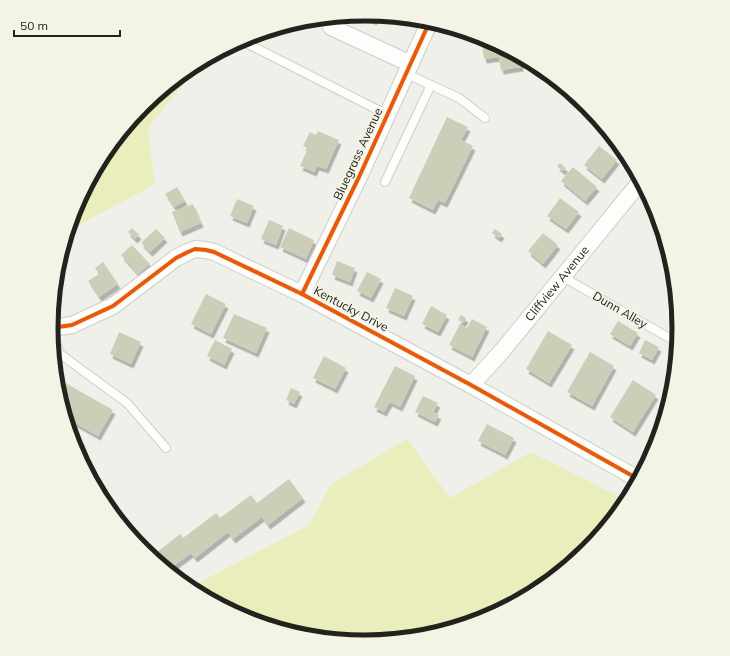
<svg xmlns="http://www.w3.org/2000/svg" width="730" height="656" font-family="Mulish,sans-serif">
<defs>
<filter id="shadow"><feDropShadow dx="2.5" dy="4.5" stdDeviation="0" flood-color="#0004"/></filter>
</defs>
<rect width="100%" height="100%" fill="#f0f0ea"/>
<!-- green -->
<g fill="#eaedbc">
<polygon points="176,79 184,83 148,128 155,184 68,231 75,208 104,153 143,106"/>
<polygon points="407,439 450,498 531,452 627,501 587,550 539,589 485,618 426,636 365,642 304,636 245,618 189,588 309,525 331,484"/>
</g>
<!-- building -->
<g fill="#cdceb8" filter="url(#shadow)">
<polygon points="361,14 365,14 377,15 374,21"/>
<polygon points="481,37 520,56 521,67 501,70 499,57 484,59"/>
<polygon points="447,117 468,127 461,140 473,146 445,203 438,200 433,210 409,198"/>
<polygon points="318,131 339,140 326,169 317,166 314,172 300,166 308,148 303,146 310,132 316,135"/>
<polygon points="599,146 617,160 602,179 584,165"/>
<polygon points="560,163 566,168 563,171 557,166"/>
<polygon points="573,167 597,187 585,201 561,181"/>
<polygon points="177,187 185,201 174,207 165,194"/>
<polygon points="560,198 579,212 566,229 547,216"/>
<polygon points="237,199 254,206 247,223 230,216"/>
<polygon points="193,204 201,223 180,232 172,212"/>
<polygon points="269,220 283,226 276,245 261,239"/>
<polygon points="132,228 139,235 135,239 128,232"/>
<polygon points="289,228 314,240 306,259 280,247"/>
<polygon points="156,229 165,238 150,252 141,243"/>
<polygon points="495,229 502,234 499,238 492,233"/>
<polygon points="543,233 558,245 543,264 528,251"/>
<polygon points="132,245 150,264 138,274 121,255"/>
<polygon points="337,261 355,268 350,282 332,275"/>
<polygon points="103,262 118,284 99,297 88,281 99,274 95,268"/>
<polygon points="367,272 381,279 371,298 357,291"/>
<polygon points="395,288 413,296 404,316 386,308"/>
<polygon points="206,294 226,304 211,334 191,324"/>
<polygon points="431,306 447,315 438,332 422,324"/>
<polygon points="234,314 267,328 256,353 223,338"/>
<polygon points="461,315 466,318 463,323 458,320"/>
<polygon points="472,319 487,327 472,357 449,345 460,324 467,328"/>
<polygon points="618,321 638,333 630,346 610,334"/>
<polygon points="548,331 572,345 549,383 526,369"/>
<polygon points="119,332 141,342 131,364 110,354"/>
<polygon points="215,340 232,349 224,365 207,356"/>
<polygon points="645,340 659,347 652,360 639,353"/>
<polygon points="590,352 614,366 592,406 567,392"/>
<polygon points="324,356 346,368 335,389 313,378"/>
<polygon points="395,366 415,376 400,407 390,402 384,412 374,407"/>
<polygon points="633,380 656,395 633,432 610,417"/>
<polygon points="62,381 113,410 98,436 66,418 57,390"/>
<polygon points="291,388 300,392 294,404 286,400"/>
<polygon points="423,396 438,403 433,412 439,415 435,422 415,412"/>
<polygon points="487,424 514,438 505,455 478,441"/>
<polygon points="289,479 303,498 268,525 262,517 233,539 228,532 195,558 191,553 168,570 151,557 180,534 183,538 216,513 220,518 251,495 257,503"/>
</g>
<g fill="none" stroke-linecap="round" stroke-linejoin="round">
<defs>
<g id="lane">
<polyline points="240,40 388,115"/>
<polyline points="407,74 459,98 485,118"/>
<polyline points="385,182 431,85"/>
<polyline points="563,277 678,343"/>
<polyline points="51,329 60,354 127,403 166,448"/>
</g>
<g id="street">
<polyline points="331,27 411,64"/>
<polyline points="302,294 359,177 430,21"/>
<polyline points="51,328 72,325 113,306 176,258 188,252 195,249 206,250 214,252 302,294 471,385 638,479"/>
<path id="s1" d="M471 385 502 351 641 181"/>
</g>
</defs>
<!-- lane casing -->
<use href="#lane" stroke="#cdcec8" stroke-width="10"/>
<!-- street casing -->
<use href="#street" stroke="#cdcec8" stroke-width="18"/>
<!-- lane -->
<use href="#lane" stroke="#fdfdfc" stroke-width="8"/>
<!-- street -->
<use href="#street" stroke="#fdfdfc" stroke-width="16"/>
<defs>
<g id="cycleway">
<polyline points="302,294 359,177 430,21"/>
<polyline points="51,328 72,325 113,306 176,258 188,252 195,249 206,250 214,252 302,294 471,385 638,479"/>
</g>
</defs>
<!-- cycleway casing -->
<use href="#cycleway" stroke="#f3f4e6" stroke-width="6"/>
<!-- cycleway -->
<use href="#cycleway" stroke="#e8590c" stroke-width="4"/>
</g>
<g text-anchor="middle" stroke-width="4" stroke-linejoin="round" paint-order="stroke">
<!-- street labels -->
<g font-size="12" fill="#23231e" stroke="#f3f4e6">
<text transform="translate(358 154) rotate(-65)" y="4">Bluegrass Avenue</text>
<text dy="4" stroke="none"><textPath href="#s1" startOffset="133">Cliffview Avenue</textPath></text>
<text transform="translate(351 309) rotate(28)" y="4">Kentucky Drive</text>
<text transform="translate(620 310) rotate(30)" y="4">Dunn Alley</text>
</g>
</g>
<!-- crop -->
<path d="M0 0H730V656H0ZM58 328a307 307 0 1 1 614 0a307 307 0 1 1-614 0Z" fill="#f3f4e6" fill-rule="evenodd"/>
<path fill="none" stroke="#23231e" stroke-width="5" d="M58 328a307 307 0 1 1 614 0a307 307 0 1 1-614 0Z"/>
<!-- scale -->
<path d="M14 30v6h106v-6" fill="none" stroke="#23231e" stroke-width="2"/>
<text x="20" y="30" font-size="12" fill="#23231e" stroke="#f3f4e6" stroke-width="3" paint-order="stroke">50 m</text>
</svg>
